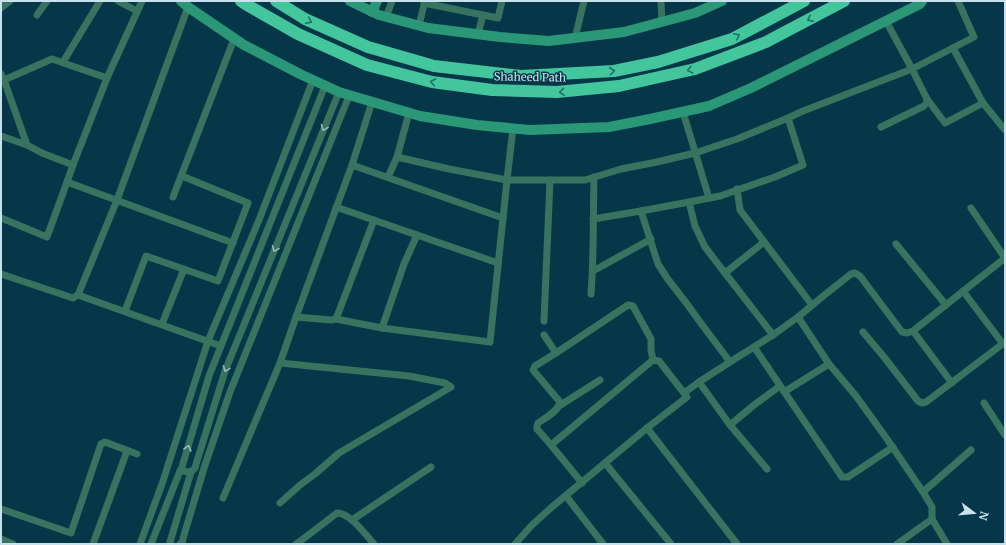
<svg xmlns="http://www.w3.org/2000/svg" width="1006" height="545" font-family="Merriweather,serif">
<rect width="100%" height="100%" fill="#063749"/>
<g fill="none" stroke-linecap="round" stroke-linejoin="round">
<!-- street -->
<g stroke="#37735e" stroke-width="7">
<polyline points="118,1 137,11"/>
<polyline points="661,1 662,22"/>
<polyline points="424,3 483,15"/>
<polyline points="1,8 10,1"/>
<polyline points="37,15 47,1"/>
<polyline points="386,17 392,1"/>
<polyline points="419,25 425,1"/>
<polyline points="478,34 483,15 498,18 502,1"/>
<polyline points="575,38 584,1"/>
<polyline points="953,48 983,103"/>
<polyline points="63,62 100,1"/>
<polyline points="1,74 4,80 27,145"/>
<polyline points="4,80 52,59 107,78"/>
<polyline points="325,86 209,376 182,467 180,471 191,472 195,468 197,461 225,371 339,92"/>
<polyline points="927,99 945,123 983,103 1005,130"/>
<polyline points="683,112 709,198"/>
<polyline points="881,127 924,106 927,102 927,99 912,69 886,21"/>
<polyline points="1,136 27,145 42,153 73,165 67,182"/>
<polyline points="397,157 449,169 507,180 513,128"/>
<polyline points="73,165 107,78 142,1"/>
<polyline points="352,165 503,218"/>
<polyline points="388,177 397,157 409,113"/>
<polyline points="737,189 740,210 812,305"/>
<polyline points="173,197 234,39"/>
<polyline points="689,202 641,211 658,264 667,278 687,304 703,326 730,362 773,335 798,317"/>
<polyline points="336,207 498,263"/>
<polyline points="971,208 1005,258"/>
<polyline points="1,218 47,237 67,182 233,243"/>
<polyline points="593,219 641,211"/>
<polyline points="764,242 725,273 773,335"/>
<polyline points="896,244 946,305"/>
<polyline points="593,271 651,239"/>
<polyline points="725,273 705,247 695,226 689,202 720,196 775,177 803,165 788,118"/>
<polyline points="1,274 73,298 78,295 117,200 188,7"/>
<polyline points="963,291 1003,344"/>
<path d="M591 294C594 255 593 216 594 177"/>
<polyline points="78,295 221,346"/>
<polyline points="125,311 146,256 218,281 248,203 182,176"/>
<polyline points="296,317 331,320 336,319 382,328 404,264 417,235"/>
<polyline points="336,319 374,220"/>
<polyline points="544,321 550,180"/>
<polyline points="162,324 184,269"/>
<polyline points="382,328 490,342 507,180 585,180 621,169 657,162 695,153 737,139 788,118 803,111 912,69 974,37 958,1"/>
<polyline points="913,331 952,383"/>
<polyline points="863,332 884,357 918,401 922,403 926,402 1005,342"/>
<path d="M544 335 556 353 535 366 533 370 560 402C559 411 545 418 538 423L537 426V429L551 445"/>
<polyline points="754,347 842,477 848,477 893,447"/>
<polyline points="556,353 628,305 633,306 651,339 651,350 653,360"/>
<polyline points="730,362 699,382 730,425 754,405 780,386"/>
<polyline points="784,392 829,364"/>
<polyline points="984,403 1005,435"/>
<polyline points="559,406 600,380"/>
<polyline points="730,425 767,469"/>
<polyline points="647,428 737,544"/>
<polyline points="605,463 671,544"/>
<polyline points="582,483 551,445 653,360 659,361 684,393 699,382"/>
<polyline points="923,492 971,450"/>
<polyline points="566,496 603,544"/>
<polyline points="223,498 280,363 296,317 352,165 372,102"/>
<polyline points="280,503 300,485 315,474 339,453 451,387 445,383 409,376 280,363"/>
<polyline points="1,509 71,533 101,444 105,442 137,454"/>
<polyline points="932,519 932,507 923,492 887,439 856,396 829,364 798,317 822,297 851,274 855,273 860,276 902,332 907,333 913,331 1005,258"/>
<polyline points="352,520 431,467"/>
<polyline points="1,539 13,544"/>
<polyline points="93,544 127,451"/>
<polyline points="140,544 162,484 208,341 259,220 313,80"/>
<polyline points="151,544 180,471"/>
<polyline points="171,544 170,542 191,472"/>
<polyline points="180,544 182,543 184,535 205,465 230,392 349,96"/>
<path d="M296 544 311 533 337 513C350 513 365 534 374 544"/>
<polyline points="515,544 532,525 552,507 647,428 687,397 684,393"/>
<polyline points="897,544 932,519 947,544"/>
</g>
<!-- secondary -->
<g stroke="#2a9777" stroke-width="10">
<polyline points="181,1 188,7 244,45 300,74 339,92 420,116 477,125 530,130 609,127 650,119 709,106 751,88 920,4 922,1"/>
<polyline points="350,1 379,15 428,28 500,37 549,41 624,32 695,13 722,1"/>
<polyline points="372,12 377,1"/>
</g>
<!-- highway -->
<g stroke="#44c69d" stroke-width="12">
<polyline points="241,1 247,5 298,34 367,65 432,82 492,90 557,92 619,86 695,69 766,42 844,1"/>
<polyline points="276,1 305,19 368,47 434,66 521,76 614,71 658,62 732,39 804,1"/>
</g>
</g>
<!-- one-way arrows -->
<defs><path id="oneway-chevron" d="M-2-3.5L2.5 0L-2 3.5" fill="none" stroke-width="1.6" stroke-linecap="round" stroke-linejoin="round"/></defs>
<g stroke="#1f706b">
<use href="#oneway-chevron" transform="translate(810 19) rotate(153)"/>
<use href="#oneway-chevron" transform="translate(309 21) rotate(26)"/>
<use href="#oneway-chevron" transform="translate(737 36) rotate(-26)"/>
<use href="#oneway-chevron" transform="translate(690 70) rotate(166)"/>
<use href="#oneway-chevron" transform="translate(612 71) rotate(-7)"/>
<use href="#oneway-chevron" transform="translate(433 82) rotate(-169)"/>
<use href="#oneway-chevron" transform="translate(562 92) rotate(175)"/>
</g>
<g stroke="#96baba">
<use href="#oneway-chevron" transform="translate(324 128) rotate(112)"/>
<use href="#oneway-chevron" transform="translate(275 249) rotate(112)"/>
<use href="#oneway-chevron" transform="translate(226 369) rotate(111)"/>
<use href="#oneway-chevron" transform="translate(188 448) rotate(-74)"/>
</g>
<g text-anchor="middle" stroke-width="3" stroke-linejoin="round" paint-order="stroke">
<!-- street labels -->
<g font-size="11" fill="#c9e1ec" stroke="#063749">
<text transform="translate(530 77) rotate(1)" y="4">Shaheed Path</text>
</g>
</g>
<!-- border -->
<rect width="1006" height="545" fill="none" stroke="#c9e1ec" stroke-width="4"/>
<!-- north arrow -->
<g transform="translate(974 513) rotate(106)" stroke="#063749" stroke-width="3" paint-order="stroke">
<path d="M0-3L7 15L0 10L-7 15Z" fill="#c9e1ec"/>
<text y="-6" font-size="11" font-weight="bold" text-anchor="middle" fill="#c9e1ec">N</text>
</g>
</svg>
